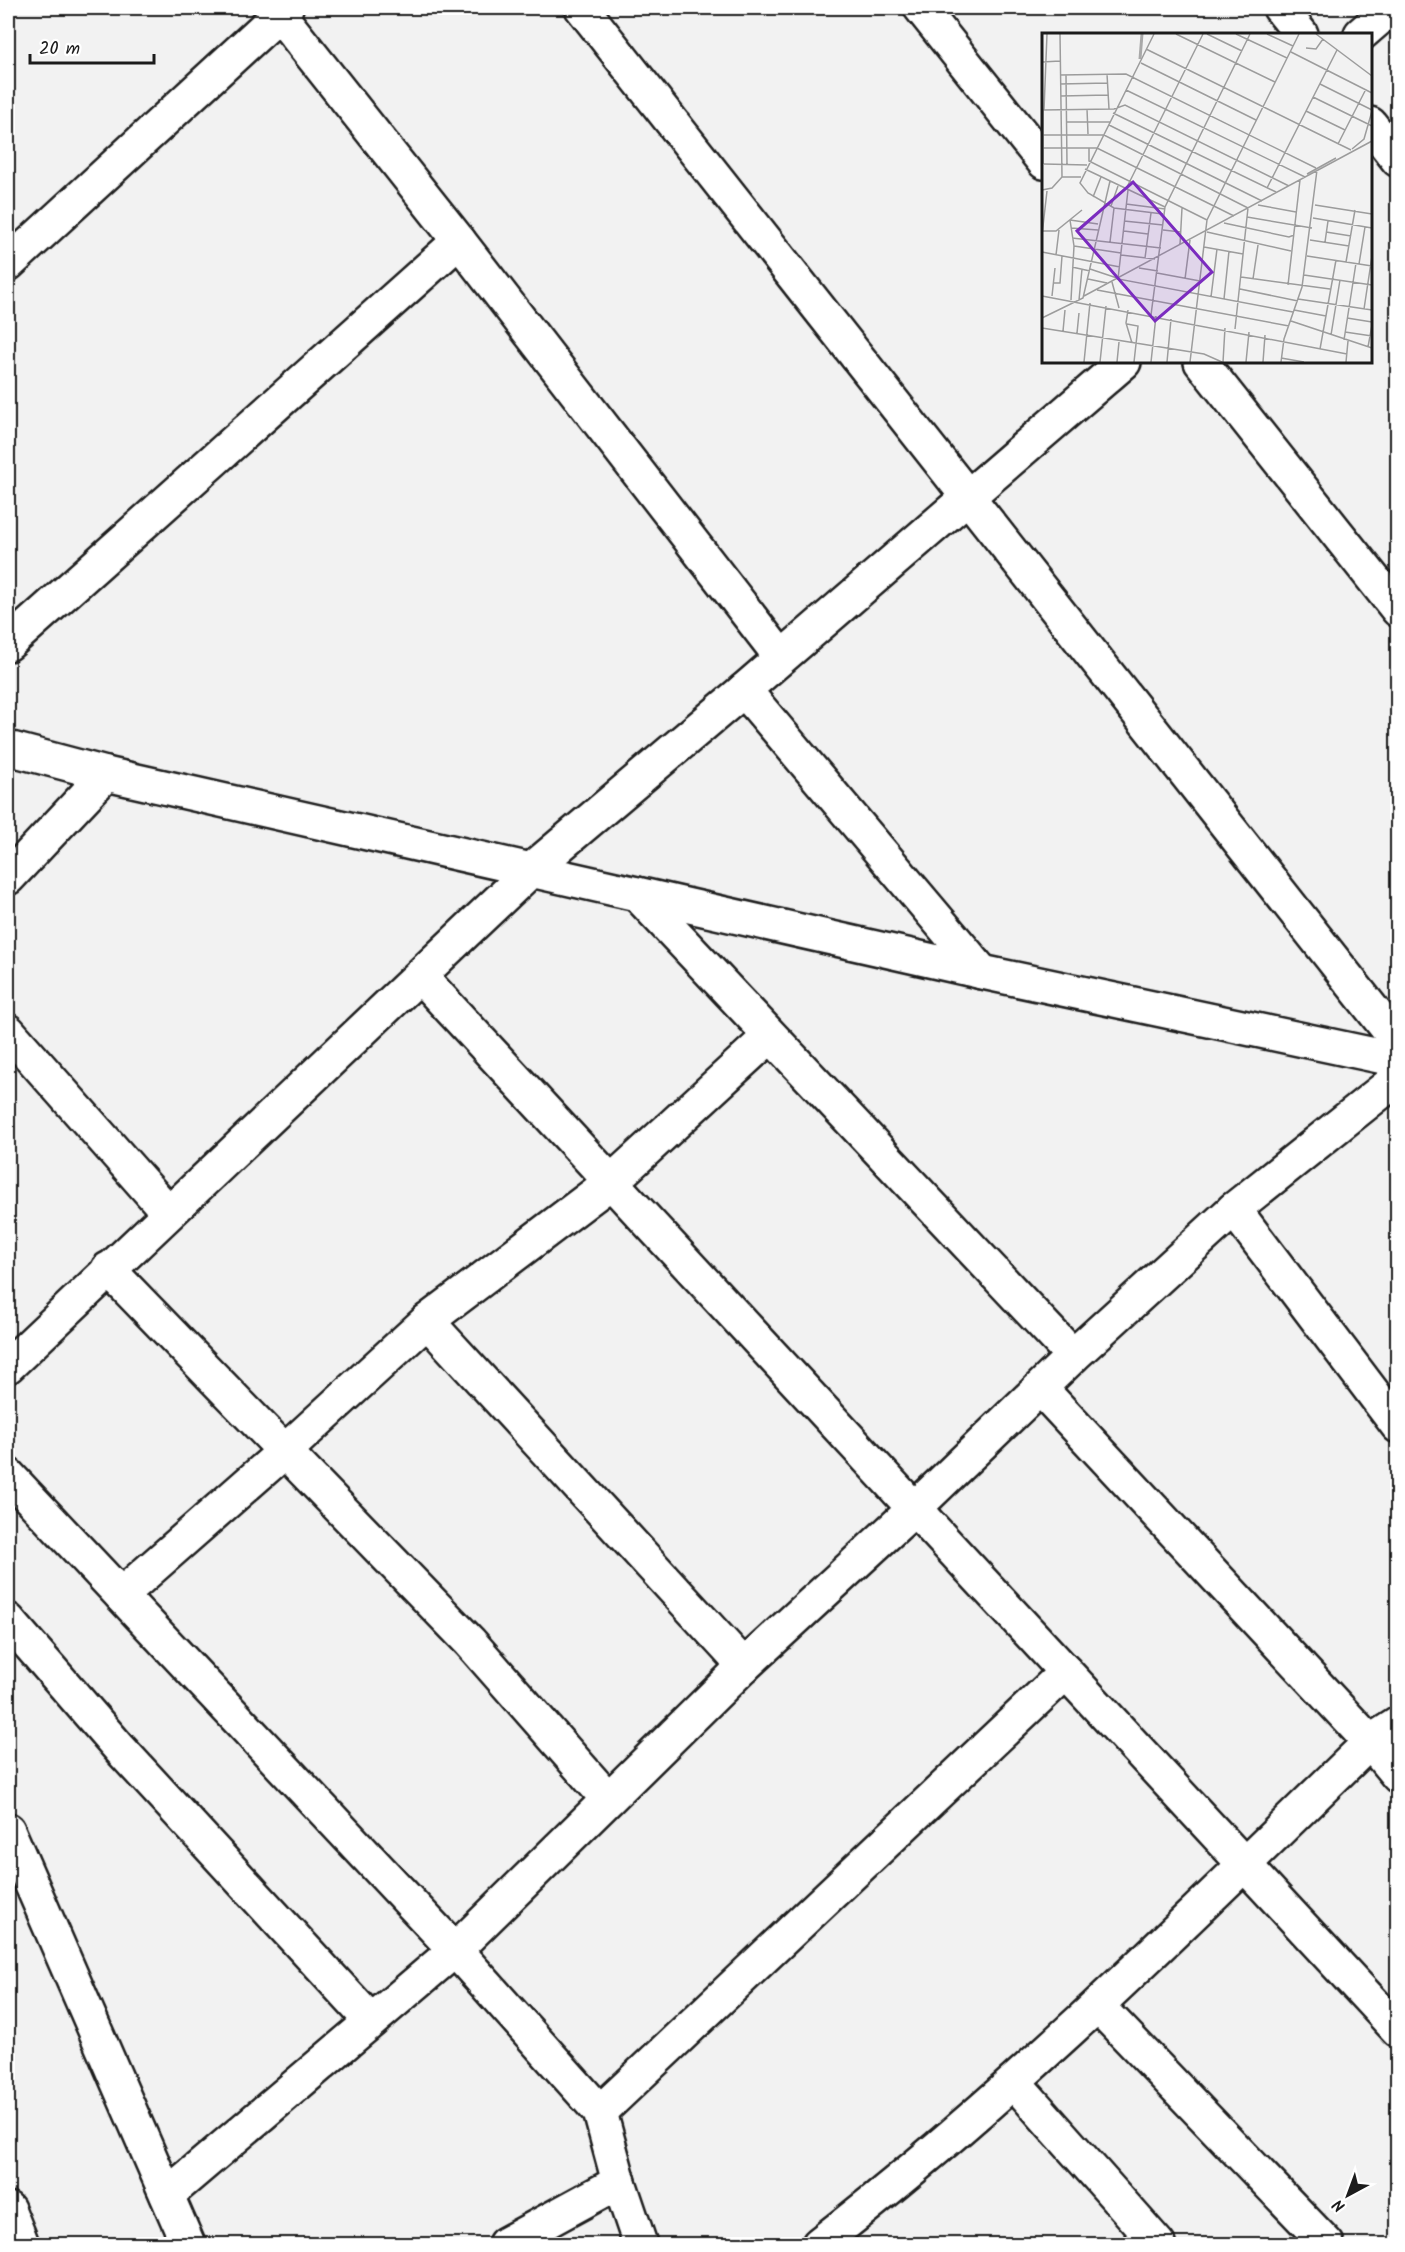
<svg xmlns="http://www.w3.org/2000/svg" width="1405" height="2252" font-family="Kalam,sans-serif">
<rect width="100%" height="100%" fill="#f2f2f2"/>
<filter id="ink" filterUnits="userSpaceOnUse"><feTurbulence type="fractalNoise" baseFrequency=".0167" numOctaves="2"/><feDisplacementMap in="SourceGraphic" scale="12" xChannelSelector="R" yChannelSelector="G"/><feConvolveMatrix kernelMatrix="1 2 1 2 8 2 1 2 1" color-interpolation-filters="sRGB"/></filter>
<g filter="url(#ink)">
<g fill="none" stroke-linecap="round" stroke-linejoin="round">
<defs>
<g id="minor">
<polyline points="582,8 1398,1042"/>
<polyline points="921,8 1044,162"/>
<polyline points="1280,8 1301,34"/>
<polyline points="279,14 459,241 781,657"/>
<polyline points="1361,34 1391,8"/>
<polyline points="1370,124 1398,160"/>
<polyline points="8,264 286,8"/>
<polyline points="1201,362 1398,610"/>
<polyline points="8,644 459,241"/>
<polyline points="744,690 982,972"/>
<polyline points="8,748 106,774 982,972 1398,1060"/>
<polyline points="8,878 106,774"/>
<polyline points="637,894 1073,1356"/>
<polyline points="420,976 1398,2030"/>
<polyline points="8,1031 168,1212"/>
<polyline points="1234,1209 1398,1426"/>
<polyline points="108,1269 470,1642 608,1799"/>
<polyline points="427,1321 744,1666"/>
<polyline points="8,1366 531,870 744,690 1124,362"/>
<polyline points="1041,1389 1370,1742 1398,1776"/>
<polyline points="8,1475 455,1950 600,2112 619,2182 640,2244"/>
<polyline points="121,1595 285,1451 427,1321 611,1182 770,1036"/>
<polyline points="8,1620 120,1749 371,2021"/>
<polyline points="8,1830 188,2244"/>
<polyline points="1098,2006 1327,2244"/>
<polyline points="1014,2082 1158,2244"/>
<polyline points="600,2112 1066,1672"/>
<polyline points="167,2195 455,1950 744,1666 913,1510 1073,1356 1234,1209 1398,1078"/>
<polyline points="8,2209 22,2244"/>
<polyline points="505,2244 619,2182"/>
<path d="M819 2244C1016 2092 1192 1915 1370 1742L1398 1724"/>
</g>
</defs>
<!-- minor casing -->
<use href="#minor" stroke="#1c1c1c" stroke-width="38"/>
<!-- minor -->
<use href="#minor" stroke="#fff" stroke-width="33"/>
</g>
</g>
<!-- overview -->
<g transform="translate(1042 33)">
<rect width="330" height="330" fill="#f2f2f2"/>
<path fill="none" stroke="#a8a8a8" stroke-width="3" d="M98 26 100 1"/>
<path fill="none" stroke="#9c9c9c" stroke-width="1.5" d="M18 1 20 144M112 1 38 150 46 160 72 175 121 181M134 1 233 49M165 1 200 18M194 1 245 25M225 1 251 13M274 1 330 43M264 15 274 16 281 6M104 16 309 117M249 19 330 60M0 29 18 28M99 30 214 87M65 41 67 76M18 42 84 41 274 135M24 42 25 132M18 51 66 50M278 51 330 77M84 57 263 144M19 63 66 62M271 64 330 93M45 76 46 101M0 77 72 76 83 72 247 153M1 77V131M2 77 5 1M264 78 303 97M71 80 234 159M25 89H68M67 92 220 168M0 102H62L206 175 193 296M296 111 324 56M1 115H55L192 183M47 115V128L165 187M310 116 322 106 330 78M2 131 45 132M43 136 123 174M265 141 294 125M225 155 295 17M84 156 161 1M0 157 10 155 20 144H39M86 157 76 246 251 279M51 164 59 144M84 171 123 176M216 172 254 179M273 172 330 181M69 173 76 153M205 184 270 195M271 185 330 195M28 187 32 213 29 267M28 187 56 191M82 188 121 192M182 190 247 204 252 202M29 195 56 197M121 197 139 199M1 198H14L40 177M82 198 106 201M165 199 249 218M284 199 309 203M0 202 5 158M30 205 119 215M268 207 307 213M68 209 72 175M283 209 286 188M138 212 140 175M32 213 79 220M162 214 201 221M0 219 78 234M14 222 17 197M79 222 113 226M265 223 330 233M103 225 109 180M304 229 313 177M317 231 323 194M30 234 48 238M97 235 116 238M48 236 75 245M115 240 158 248M262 242 330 252M199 244 288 256M46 246 65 250M143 246 148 207M211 246 216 212M70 249 77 275M12 250H18L20 223M246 252 258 147M198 256 256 268M55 257 247 293M0 263 305 321M10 263 13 235M42 263 330 108M169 264 175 216M182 266 187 218M256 266 330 277M37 267 40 236M322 276 330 223M86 277 84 290 90 310M252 277 284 283M109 282 123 174 208 1M0 285 41 265 68 148M305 285 330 289M249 288 330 315M85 291 96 293 92 329M0 295 162 321 180 329M21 298 23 277M303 299 330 303M35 300 37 280M289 302 298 247M302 307 314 230M326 314 330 292M278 316 294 227M239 325 262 329M42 329 48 270M58 329 64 273M75 329 77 309M109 329 114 283M125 329 129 286M148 329 165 187 257 1M181 329 183 295M204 329 207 299M221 329 223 302M239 329 242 306 260 254 275 137M304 329 306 308"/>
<path fill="#7b2cbf" fill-opacity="0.15" stroke="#7b2cbf" stroke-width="3" d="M91 149 170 239 113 288 35 198Z"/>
<rect width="330" height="330" fill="none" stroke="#1c1c1c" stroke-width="3"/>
</g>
<!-- margin -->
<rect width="1405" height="2252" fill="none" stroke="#fff" stroke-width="30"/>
<rect x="15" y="15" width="1375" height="2222" fill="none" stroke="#1c1c1c" stroke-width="2" filter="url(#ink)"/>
<!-- north arrow -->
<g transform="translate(1348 2195) rotate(221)" stroke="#ffffff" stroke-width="4.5" paint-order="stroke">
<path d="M0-4.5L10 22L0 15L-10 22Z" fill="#1c1c1c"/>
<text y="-9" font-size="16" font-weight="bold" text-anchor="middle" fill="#1c1c1c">N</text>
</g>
<!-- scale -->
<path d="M30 54v9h124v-9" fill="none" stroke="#1c1c1c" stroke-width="3"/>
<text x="39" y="54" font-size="18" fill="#1c1c1c" stroke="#ffffff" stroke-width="4.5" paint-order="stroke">20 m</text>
</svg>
